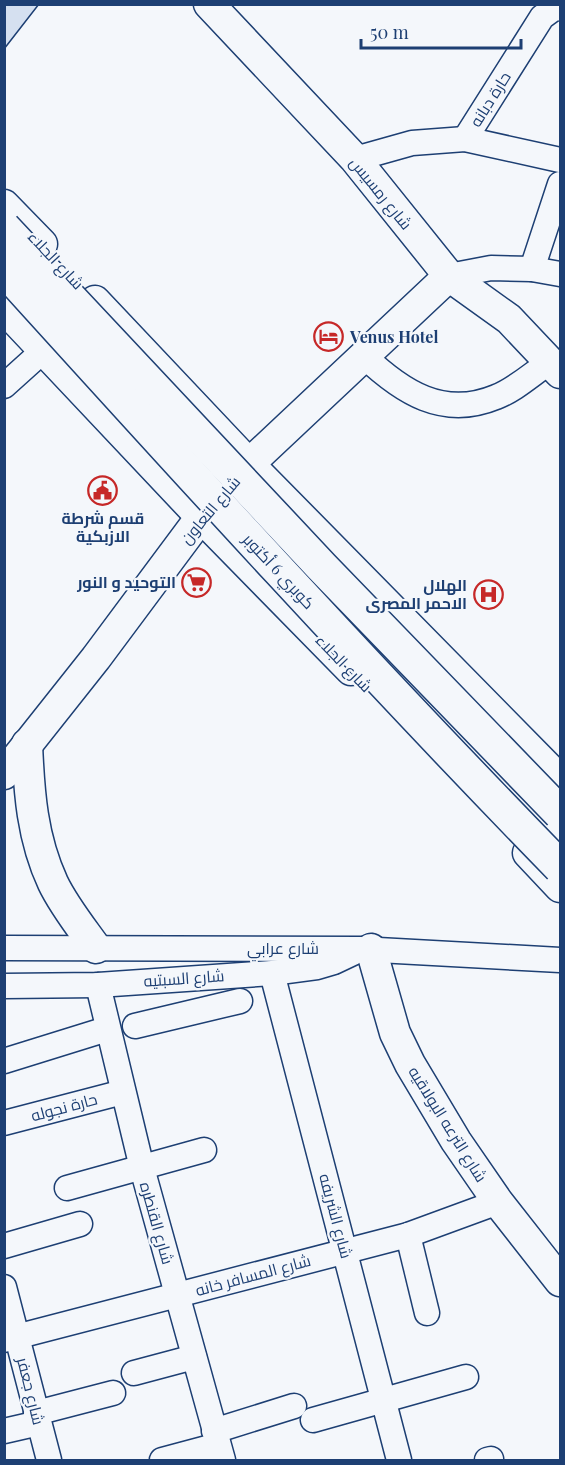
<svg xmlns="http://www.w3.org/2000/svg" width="565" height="1465" font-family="'Playfair Display',Cairo,serif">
<rect width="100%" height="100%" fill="#f4f7fb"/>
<!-- building -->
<polygon fill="#d5e0f0" stroke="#1d3f73" stroke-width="1.5" points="4,4 39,4 4,49"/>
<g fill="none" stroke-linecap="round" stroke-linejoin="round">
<defs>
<g id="minor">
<polyline points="465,139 542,17 553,9 560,8"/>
<polyline points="355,159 412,143 465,139 560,160"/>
<polyline points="532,269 560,184"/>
<polyline points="449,276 491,268 532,269 560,274"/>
<path d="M364 356C402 392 443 419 496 397 515 390 533 373 550 362"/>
<polyline points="4,386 44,350"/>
<polyline points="4,948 360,949 560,960"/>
<polyline points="272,973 399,1460"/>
<polyline points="98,985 142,1168 223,1460"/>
<polyline points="4,986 98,985 272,973 317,967 334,962 353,953"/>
<polyline points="135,1026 240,1001"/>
<polyline points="4,1061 107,1029"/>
<polyline points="4,1123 123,1092"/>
<polyline points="67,1188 204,1150"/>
<polyline points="408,1235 427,1313"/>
<polyline points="4,1246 80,1224"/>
<polyline points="4,1287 49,1460"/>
<polyline points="4,1340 408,1235 498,1202"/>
<polyline points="134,1373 194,1357"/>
<polyline points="36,1413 113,1393"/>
<polyline points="313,1420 466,1377"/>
<polyline points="4,1431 39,1423"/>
<polyline points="214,1431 294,1406"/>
<polyline points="162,1460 218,1445"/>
<polyline points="487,1460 491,1459"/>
</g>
<g id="major">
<polyline points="209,4 355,159 449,276 509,319 560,373"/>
<polyline points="4,205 42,244"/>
<polyline points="95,301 249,464 560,780"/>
<polyline points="4,308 201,517 351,670"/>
<path d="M27 744C29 792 32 838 53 883 64 906 81 927 96 948"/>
<polyline points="4,774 96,658 201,517 249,464 449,276"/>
<polyline points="528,853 560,887"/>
<polyline points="371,949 395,1033 410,1064 456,1141 498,1202 560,1281"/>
</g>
</defs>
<!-- minor casing -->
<use href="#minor" stroke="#1d3f73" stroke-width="27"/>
<!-- major casing -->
<use href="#major" stroke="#1d3f73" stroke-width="33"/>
<!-- minor -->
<use href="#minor" stroke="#f4f7fb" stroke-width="24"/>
<!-- major -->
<use href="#major" stroke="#f4f7fb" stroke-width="30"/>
<defs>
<g id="highway-bridge">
<polyline points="4,228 322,567 560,813"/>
<path d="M4 269C187 471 370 672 560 867"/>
</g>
</defs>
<!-- highway-bridge casing -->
<use href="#highway-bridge" stroke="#1d3f73" stroke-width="36" stroke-linecap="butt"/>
<!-- highway-bridge -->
<use href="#highway-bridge" stroke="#f4f7fb" stroke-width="33"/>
</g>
<!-- icons -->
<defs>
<symbol id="hotel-ring" viewBox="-11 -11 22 22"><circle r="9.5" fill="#f4f7fb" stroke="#c62828" stroke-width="1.5"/><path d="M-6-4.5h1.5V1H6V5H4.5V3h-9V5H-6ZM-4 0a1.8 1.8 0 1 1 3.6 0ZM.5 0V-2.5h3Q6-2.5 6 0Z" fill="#c62828"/></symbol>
<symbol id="civic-ring" viewBox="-11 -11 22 22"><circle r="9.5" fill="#f4f7fb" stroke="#c62828" stroke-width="1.5"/><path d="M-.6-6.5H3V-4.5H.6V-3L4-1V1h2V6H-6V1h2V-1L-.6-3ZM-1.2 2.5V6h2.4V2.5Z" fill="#c62828"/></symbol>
<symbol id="supermarket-ring" viewBox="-11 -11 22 22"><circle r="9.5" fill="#f4f7fb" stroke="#c62828" stroke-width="1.5"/><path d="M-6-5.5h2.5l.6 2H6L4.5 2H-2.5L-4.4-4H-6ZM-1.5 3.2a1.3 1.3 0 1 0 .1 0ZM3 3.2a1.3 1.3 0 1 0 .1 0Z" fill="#c62828"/></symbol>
<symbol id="hospital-ring" viewBox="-11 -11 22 22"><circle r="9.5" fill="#f4f7fb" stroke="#c62828" stroke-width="1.5"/><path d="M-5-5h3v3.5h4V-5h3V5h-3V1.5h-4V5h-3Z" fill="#c62828"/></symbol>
</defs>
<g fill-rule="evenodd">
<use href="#hotel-ring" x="312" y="320" width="33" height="33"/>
<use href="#civic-ring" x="86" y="474" width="33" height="33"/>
<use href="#supermarket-ring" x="180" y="566" width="33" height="33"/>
<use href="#hospital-ring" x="472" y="578" width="33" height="33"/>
</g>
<g text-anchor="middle" stroke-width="4.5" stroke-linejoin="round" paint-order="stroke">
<!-- street labels -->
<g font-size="16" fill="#1d3f73" stroke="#f4f7fb">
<text transform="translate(490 99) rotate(-58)" y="6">حارة دبانه</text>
<text transform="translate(381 193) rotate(51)" y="6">شارع رمسيس</text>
<text transform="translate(56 260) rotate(47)" y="6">شارع الجلاء</text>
<text transform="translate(210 510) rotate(-50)" y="6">شارع التعاون</text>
<text transform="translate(279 571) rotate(47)" y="6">كوبري 6 أكتوبر</text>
<text transform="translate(344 663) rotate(46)" y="6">شارع الجلاء</text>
<text x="283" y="954">شارع عرابي</text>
<text transform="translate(184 978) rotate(-4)" y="6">شارع السبتيه</text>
<text transform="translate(64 1107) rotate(-15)" y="6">حارة نجوله</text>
<text transform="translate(448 1124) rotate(58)" y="6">شارع الترعه البولاقيه</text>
<text transform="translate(336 1216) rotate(75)" y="6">شارع الشريفه</text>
<text transform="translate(157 1223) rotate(74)" y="6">شارع القنطره</text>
<text transform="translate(253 1275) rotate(-15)" y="6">شارع المسافر خانه</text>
<text transform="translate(31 1391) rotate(76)" y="6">شارع جعفر</text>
</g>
<!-- poi labels -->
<g font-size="16" font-weight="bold" fill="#1d3f73" stroke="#f4f7fb" text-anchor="end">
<text x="350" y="343" text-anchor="start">Venus Hotel</text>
<text x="103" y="524" text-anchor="middle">قسم شرطة<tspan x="103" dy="18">الازبكية</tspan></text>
<text x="176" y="588">التوحيد و النور</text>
<text x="467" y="591">الهلال<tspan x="467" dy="18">الاحمر المصرى</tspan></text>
</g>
</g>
<!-- border -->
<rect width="565" height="1465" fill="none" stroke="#1d3f73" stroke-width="12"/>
<!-- scale -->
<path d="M361 39v9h160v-9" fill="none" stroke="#1d3f73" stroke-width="3"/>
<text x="370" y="39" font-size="18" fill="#1d3f73" stroke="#f4f7fb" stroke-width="4.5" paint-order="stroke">50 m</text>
</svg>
